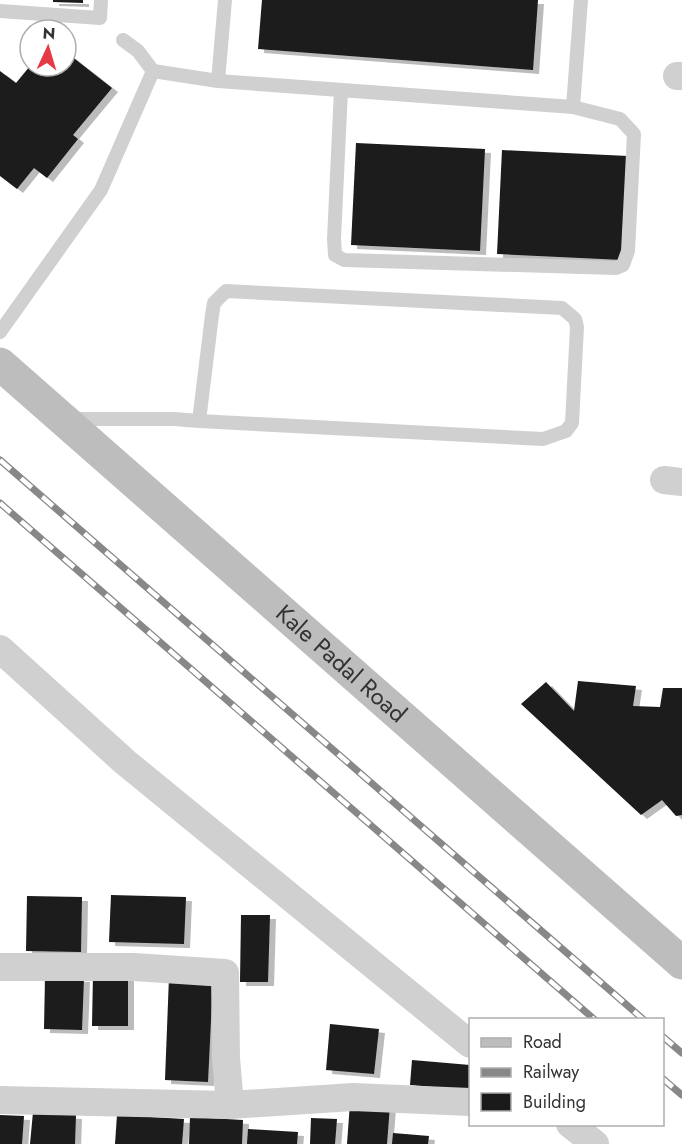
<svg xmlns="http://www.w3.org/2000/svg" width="682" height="1144" font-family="Jost,sans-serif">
<defs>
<filter id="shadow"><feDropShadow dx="6" dy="4" stdDeviation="0" flood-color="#0004"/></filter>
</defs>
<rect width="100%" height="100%" fill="#fff"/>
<!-- building -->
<g fill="#1a1a1a" filter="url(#shadow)">
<polygon points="53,0 83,0 83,3 53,2"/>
<polygon points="262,0 538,0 533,70 258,49"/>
<polygon points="66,52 112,88 73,135 78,139 47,178 34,168 17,189 0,176 0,71 16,83 30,66 66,66"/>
<polygon points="356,143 485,149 480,251 351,245"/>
<polygon points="502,150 628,156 623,260 497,254"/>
<polygon points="578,681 636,686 633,706 660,707 663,688 682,688 682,815 676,816 662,800 641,815 521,704 546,682 574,711"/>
<polygon points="111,895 186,897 184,944 109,942"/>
<polygon points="27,896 82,897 81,952 26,951"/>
<polygon points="241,915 270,915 268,982 240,982"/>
<polygon points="93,974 128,975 128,1026 92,1026"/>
<polygon points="45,977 84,978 82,1030 44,1029"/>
<polygon points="169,977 213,979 208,1082 165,1080"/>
<polygon points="330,1024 379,1029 374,1074 326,1070"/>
<polygon points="412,1060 470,1065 470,1090 410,1085"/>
<polygon points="350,1103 390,1105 387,1144 347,1144"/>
<polygon points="33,1112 76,1115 75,1144 30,1144"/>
<polygon points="0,1115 24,1116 22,1144 0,1144"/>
<polygon points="117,1115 184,1119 182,1144 115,1144"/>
<polygon points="190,1117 243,1120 242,1144 189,1144"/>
<polygon points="311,1118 337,1119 335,1144 310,1144"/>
<polygon points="248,1129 298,1132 297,1144 247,1144"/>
<polygon points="393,1133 429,1136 428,1144 392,1144"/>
</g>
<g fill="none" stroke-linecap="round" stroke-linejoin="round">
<!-- lane -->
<g stroke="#d0d0d0" stroke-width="14">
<polyline points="0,11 100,18 101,0"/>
<polyline points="153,71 218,81 573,107 620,119 634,134 628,251 623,265 616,268 344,260 335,255 334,239 341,90"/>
<polyline points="218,81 225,0"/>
<polyline points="573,107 581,0"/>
<polyline points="0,332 101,190 153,71 138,51 123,40"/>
<polyline points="71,419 174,419 199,421 543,439 566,431 572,423 577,327 575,319 562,308 226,291 214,303 212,315 199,421"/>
</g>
<!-- street -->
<g stroke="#d0d0d0" stroke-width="28">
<polyline points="677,76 682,76"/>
<polyline points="664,480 682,482"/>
<polyline points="0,649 125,762 470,1044"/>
<polyline points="0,967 134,967 225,973 226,1058 230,1105 0,1100"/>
<polyline points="230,1105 353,1097 470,1102"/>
<polyline points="570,1124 595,1144"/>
</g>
<!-- secondary -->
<path stroke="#bdbdbd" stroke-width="33" id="s1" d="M0 364 682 963"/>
<defs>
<g id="rail">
<polyline points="0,460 644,1020"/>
<polyline points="0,503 595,1020"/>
<polyline points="662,1036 682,1053"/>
<polyline points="662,1078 682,1095"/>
</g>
</defs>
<!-- rail casing -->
<use href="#rail" stroke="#888" stroke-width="7"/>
<!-- rail -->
<use href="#rail" stroke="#fff" stroke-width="4.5" stroke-dasharray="14" stroke-linecap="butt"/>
</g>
<g text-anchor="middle" stroke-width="6" stroke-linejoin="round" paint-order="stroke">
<!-- street labels -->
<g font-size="24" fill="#333" stroke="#fff">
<text dy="8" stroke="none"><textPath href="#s1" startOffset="454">Kale Padal Road</textPath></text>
</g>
</g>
<!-- legend -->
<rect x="469" y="1018" width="195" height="108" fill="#ffffff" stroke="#adadad" stroke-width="1.5"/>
<rect x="481" y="1038" width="30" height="9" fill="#bdbdbd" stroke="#adadad" stroke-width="1.5"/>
<text x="523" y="1048" font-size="18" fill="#333333">Road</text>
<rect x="481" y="1068" width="30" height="9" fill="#888888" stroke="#adadad" stroke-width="1.5"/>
<text x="523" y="1078" font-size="18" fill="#333333">Railway</text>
<rect x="481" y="1093" width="30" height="18" fill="#1a1a1a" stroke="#adadad" stroke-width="1.5"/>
<text x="523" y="1108" font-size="18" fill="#333333">Building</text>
<!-- north arrow -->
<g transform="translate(48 48) rotate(4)"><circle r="28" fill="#ffffff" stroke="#adadad" stroke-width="1.5"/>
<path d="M0-4.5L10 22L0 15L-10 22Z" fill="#e63946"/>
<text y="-9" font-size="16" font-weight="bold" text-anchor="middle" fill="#333333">N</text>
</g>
</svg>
